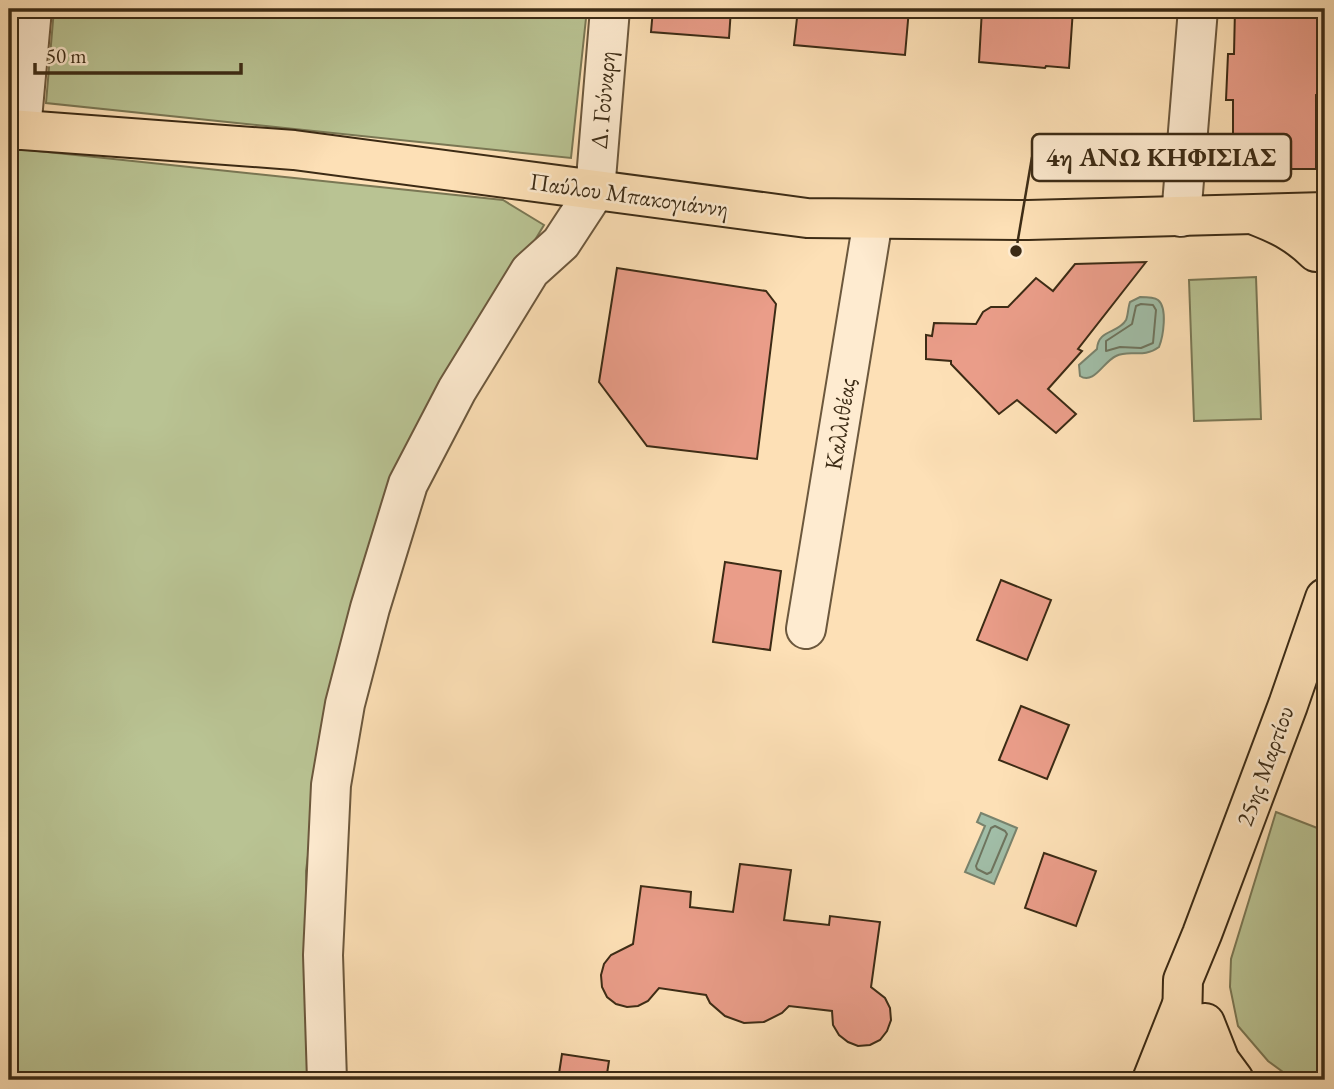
<svg xmlns="http://www.w3.org/2000/svg" width="1334" height="1089" font-family="'EB Garamond',serif">
<rect width="100%" height="100%" fill="#fde0b6"/>
<filter id="stains"><feTurbulence type="fractalNoise" baseFrequency=".00286" numOctaves="4"/><feColorMatrix values="0 0 0 0 .2 0 0 0 0 .09 0 0 0 0 .02 0 0 0 .5 -.17"/></filter>
<radialGradient id="worn" r=".72"><stop offset=".6" stop-color="#630" stop-opacity="0"/><stop offset="1" stop-color="#630" stop-opacity=".3"/></radialGradient>
<!-- green -->
<g fill="#b9c393" stroke="#7a7754" stroke-width="2">
<polygon points="54,9 587,9 571,158 46,103"/>
<polygon points="9,148 503,200 544,225 460,365 329,695 306,871 308,1061 311,1080 9,1080"/>
<polygon points="1256,277 1261,419 1194,421 1189,280"/>
<polygon points="1276,812 1325,831 1325,1080 1294,1080 1268,1061 1238,1026 1230,987 1231,959"/>
</g>
<!-- water -->
<g fill="#a1bea8" stroke="#79836d" stroke-width="2">
<path d="M1140 297C1146 297 1154 297 1158 300 1168 308 1163 337 1159 347 1143 359 1130 349 1116 356 1103 362 1094 385 1080 376L1079 365 1097 349C1098 329 1118 334 1126 320 1128 316 1128 307 1130 302Z"/>
<polygon points="981,813 1017,828 994,884 965,872 985,826 977,822"/>
</g>
<g fill="none" stroke-linecap="round" stroke-linejoin="round">
<!-- shore -->
<g stroke="#6e745e" stroke-width="2">
<polygon points="1141,304 1153,305 1156,310 1153,343 1141,348 1120,347 1106,351 1106,341 1132,324 1136,306"/>
<polygon points="995,826 1005,831 1007,834 991,872 987,874 977,869 976,866 991,828"/>
</g>
</g>
<!-- building -->
<g fill="#ea9d89" stroke="#3c2b15" stroke-width="2">
<polygon points="653,9 731,9 729,38 651,32"/>
<polygon points="798,9 909,9 905,55 794,45"/>
<polygon points="982,9 1073,9 1069,68 1046,66 1045,68 979,62"/>
<polygon points="1235,9 1310,9 1309,12 1323,12 1325,96 1316,95 1316,169 1240,169 1223,158 1233,149 1233,100 1226,100 1228,54 1234,54"/>
<polygon points="1146,262 1078,349 1082,351 1048,389 1076,414 1056,433 1017,400 999,414 951,364 951,361 926,359 926,335 932,336 934,323 976,324 983,312 991,307 1008,307 1036,278 1053,291 1075,264"/>
<polygon points="617,268 766,291 776,304 757,459 647,446 599,382"/>
<polygon points="725,562 781,571 770,650 713,642"/>
<polygon points="1001,580 1051,600 1027,660 977,640"/>
<polygon points="1021,706 1069,725 1047,779 999,760"/>
<polygon points="1044,853 1096,871 1076,926 1025,908"/>
<polygon points="740,864 791,870 784,920 829,925 830,916 880,922 871,987 885,998 890,1008 891,1020 887,1031 880,1040 870,1045 858,1046 848,1042 839,1035 833,1025 832,1011 789,1006 782,1013 764,1022 744,1023 725,1016 710,1003 706,995 659,988 648,1001 638,1006 627,1007 616,1004 607,997 602,987 601,975 604,964 611,955 633,944 641,886 691,892 690,907 733,912"/>
<polygon points="562,1054 609,1061 606,1080 558,1080"/>
</g>
<g fill="none" stroke-linecap="round" stroke-linejoin="round">
<defs>
<g id="minor">
<polyline points="21,130 32,9"/>
<polyline points="1181,217 1198,9"/>
<polyline points="806,629 873,220"/>
<polyline points="327,1080 323,955 331,785 345,704 370,608 408,484 457,390 530,271 561,243 595,191 610,9"/>
</g>
<g id="major">
<polyline points="9,129 294,150 807,218 1028,220 1325,212"/>
<path d="M1257 216C1280 225 1298 234 1316 252"/>
<polyline points="1205,1023 1220,1061 1234,1080"/>
<polyline points="1152,1080 1181,1007"/>
<polyline points="1201,1080 1190,1056 1182,1026 1183,980 1202,934 1288,705 1325,598"/>
</g>
</defs>
<!-- minor casing -->
<use href="#minor" stroke="#6c583d" stroke-width="42"/>
<!-- major casing -->
<use href="#major" stroke="#3c2b15" stroke-width="42"/>
<!-- minor -->
<use href="#minor" stroke="#feebd0" stroke-width="38"/>
<!-- major -->
<use href="#major" stroke="#fde0b6" stroke-width="38"/>
</g>
<g text-anchor="middle" stroke-width="5" stroke-linejoin="round" paint-order="stroke">
<!-- street labels -->
<g font-size="24" fill="#3c2b15" stroke="#feebd0">
<text transform="translate(603 100) rotate(-85)" y="8">Δ. Γούναρη</text>
<text transform="translate(629 195) rotate(8)" y="8">Παύλου Μπακογιάννη</text>
<text transform="translate(840 424) rotate(-81)" y="8">Καλλιθέας</text>
<text transform="translate(1265 766) rotate(-70)" y="8">25ης Μαρτίου</text>
</g>
</g>
<!-- callouts -->
<path fill="none" stroke="#3c2b15" stroke-width="2.5" d="M1016 251L1032 157"/>
<circle fill="#3c2b15" stroke="#feebd0" stroke-width="2.5" cx="1016" cy="251" r="7"/>
<rect fill="#feebd0" stroke="#3c2b15" stroke-width="2.5" x="1032" y="134" width="259" height="47" rx="7"/>
<g font-size="26" text-anchor="middle" font-weight="bold" fill="#3c2b15">
<text x="1161" y="166">4η ΑΝΩ ΚΗΦΙΣΙΑΣ</text>
</g>
<!-- margin -->
<rect width="1334" height="1089" fill="none" stroke="#fde0b6" stroke-width="35"/>
<rect x="10" y="10" width="1313" height="1068" fill="none" stroke="#3c2b15" stroke-width="3.5"/>
<rect x="18" y="18" width="1299" height="1054" fill="none" stroke="#3c2b15" stroke-width="2"/>
<!-- scale -->
<path d="M35 63v10h206v-10" fill="none" stroke="#3c2b15" stroke-width="3.5"/>
<text x="46" y="63" font-size="21" fill="#3c2b15" stroke="#feebd0" stroke-width="5" paint-order="stroke">50 m</text>
<rect width="100%" height="100%" filter="url(#stains)"/>
<rect width="100%" height="100%" fill="url(#worn)"/>
</svg>
